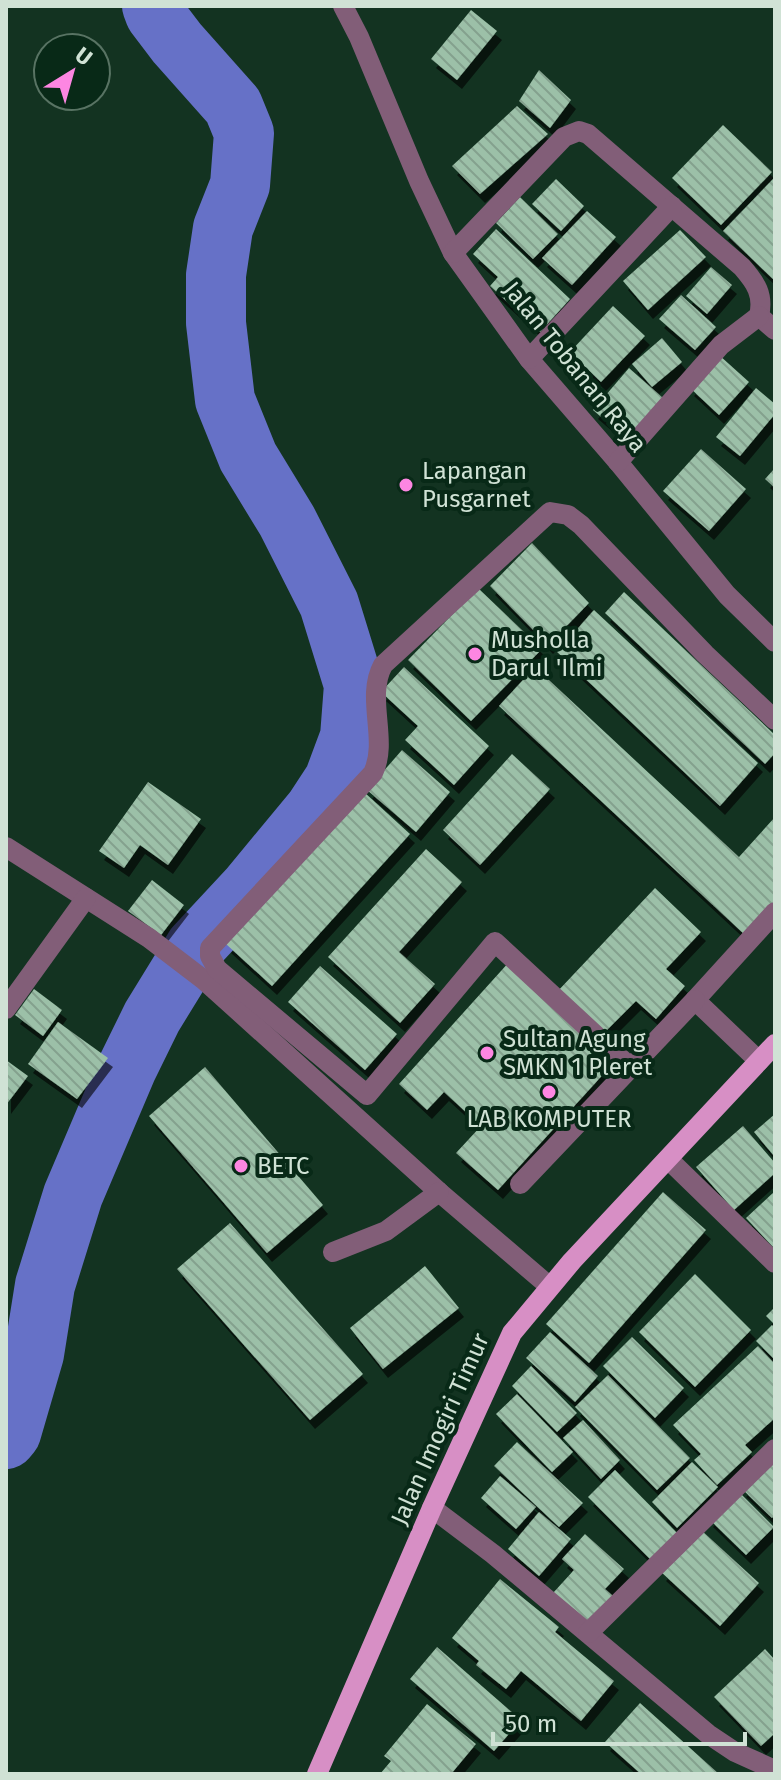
<svg xmlns="http://www.w3.org/2000/svg" width="781" height="1780" font-family="'Fira Sans',sans-serif">
<defs>
<pattern id="building-back-hatch" width="6" height="6" patternUnits="userSpaceOnUse" patternTransform="scale(2)"><rect width="6" height="6" fill="#9cc0a8"/><path d="M-1 5l2 2M0 0l6 6M5-1l2 2" fill="none" stroke="#84a18e"/></pattern>
<filter id="shadow"><feDropShadow dx="5" dy="9" stdDeviation="0" flood-color="#0009"/></filter>
</defs>
<rect width="100%" height="100%" fill="#133321"/>
<g fill="none" stroke-linecap="round" stroke-linejoin="round">
<!-- river -->
<polyline stroke="#6671c7" stroke-width="60" points="6,1439 11,1433 34,1354 45,1285 73,1195 127,1068 152,1017 195,947 248,890 315,809 334,780 350,737 354,685 329,604 287,521 248,457 225,400 216,323 216,275 223,228 240,185 244,133 233,106 177,43 155,14 152,6"/>
</g>
<!-- building -->
<g fill="url(#building-back-hatch)" filter="url(#shadow)">
<polygon points="471,10 497,31 457,80 431,59"/>
<polygon points="539,70 571,100 550,128 519,101"/>
<polygon points="517,106 548,134 480,194 452,166"/>
<polygon points="723,125 772,172 721,225 672,178"/>
<polygon points="775,177 775,281 723,231"/>
<polygon points="556,179 584,206 561,231 532,204"/>
<polygon points="520,197 558,234 533,259 496,223"/>
<polygon points="587,211 616,237 572,285 542,258"/>
<polygon points="496,229 570,299 540,332 490,286 498,277 473,254"/>
<polygon points="680,230 706,257 648,310 623,281"/>
<polygon points="711,267 732,285 707,314 686,296"/>
<polygon points="681,295 716,327 695,350 659,319"/>
<polygon points="613,306 645,336 601,382 570,352"/>
<polygon points="662,338 682,362 652,387 632,364"/>
<polygon points="719,355 749,382 719,415 689,387"/>
<polygon points="629,368 663,398 628,440 593,410"/>
<polygon points="756,388 775,404 775,414 740,456 716,437"/>
<polygon points="701,449 746,489 709,531 663,491"/>
<polygon points="775,468 775,488 765,479"/>
<polygon points="532,543 589,603 548,645 490,586"/>
<polygon points="478,588 542,649 471,721 408,660"/>
<polygon points="624,592 775,735 775,753 765,764 605,613"/>
<polygon points="594,610 758,763 720,806 557,652"/>
<polygon points="404,667 489,746 454,785 405,740 418,726 381,692"/>
<polygon points="535,667 739,857 775,817 775,901 744,934 499,706"/>
<polygon points="402,750 450,792 416,832 367,790"/>
<polygon points="512,754 550,789 480,865 443,830"/>
<polygon points="148,782 201,819 168,865 140,845 124,868 99,851"/>
<polygon points="364,792 410,834 272,986 226,944"/>
<polygon points="426,849 462,882 399,952 435,984 400,1023 328,957"/>
<polygon points="152,880 184,905 161,935 128,911"/>
<polygon points="655,888 701,932 666,969 685,986 656,1019 636,1001 601,1036 556,993"/>
<polygon points="510,961 618,1058 498,1190 456,1153 481,1126 444,1092 427,1110 399,1084"/>
<polygon points="320,966 397,1034 365,1070 288,1002"/>
<polygon points="34,989 62,1010 43,1036 15,1015"/>
<polygon points="58,1022 108,1058 77,1099 28,1064"/>
<polygon points="6,1060 28,1076 6,1105"/>
<polygon points="205,1067 323,1205 267,1253 149,1116"/>
<polygon points="775,1114 775,1157 754,1132"/>
<polygon points="743,1126 775,1163 775,1173 734,1210 696,1167"/>
<polygon points="775,1191 775,1249 746,1218"/>
<polygon points="663,1192 706,1230 589,1363 546,1324"/>
<polygon points="230,1223 363,1374 310,1420 177,1269"/>
<polygon points="425,1266 459,1308 383,1369 350,1328"/>
<polygon points="695,1274 751,1330 695,1387 639,1332"/>
<polygon points="775,1307 775,1325 766,1316"/>
<polygon points="772,1325 775,1328 775,1360 756,1341"/>
<polygon points="550,1332 598,1376 575,1402 526,1358"/>
<polygon points="632,1337 684,1388 655,1418 603,1366"/>
<polygon points="758,1346 775,1364 775,1418 745,1445 752,1452 717,1485 694,1460 701,1454 673,1425"/>
<polygon points="531,1366 577,1413 557,1432 512,1386"/>
<polygon points="608,1375 690,1458 657,1490 575,1407"/>
<polygon points="517,1394 573,1452 552,1472 496,1414"/>
<polygon points="583,1420 620,1460 601,1479 563,1438"/>
<polygon points="517,1442 583,1503 559,1527 494,1466"/>
<polygon points="770,1459 775,1464 775,1515 772,1518 741,1488"/>
<polygon points="692,1462 718,1487 677,1528 652,1502"/>
<polygon points="615,1470 681,1537 654,1563 588,1497"/>
<polygon points="500,1476 536,1507 516,1529 481,1498"/>
<polygon points="736,1489 774,1527 746,1555 708,1518"/>
<polygon points="539,1512 571,1539 539,1576 508,1549"/>
<polygon points="700,1529 759,1583 720,1626 661,1572"/>
<polygon points="585,1534 624,1569 605,1589 613,1596 588,1624 553,1593 574,1570 562,1559"/>
<polygon points="500,1579 559,1627 555,1632 614,1681 581,1721 521,1671 506,1689 476,1665 479,1661 452,1638"/>
<polygon points="437,1647 521,1720 494,1751 410,1679"/>
<polygon points="765,1649 775,1660 775,1733 761,1746 714,1697"/>
<polygon points="640,1703 719,1774 641,1774 605,1742"/>
<polygon points="427,1704 476,1744 451,1774 380,1774 391,1761 384,1756"/>
</g>
<g fill="none" stroke-linecap="round" stroke-linejoin="round">
<!-- minor -->
<g stroke="#825e78" stroke-width="20">
<polyline points="343,6 359,37 419,181 453,253 529,359 618,462 727,595 775,642"/>
<path d="M453 253 564 137 579 131 588 134 742 267C756 283 764 295 759 316"/>
<polyline points="759,316 775,330"/>
<polyline points="529,359 672,206"/>
<polyline points="618,462 721,345 759,316"/>
<polyline points="6,847 149,938 204,980 439,1192 549,1286"/>
<polyline points="6,1009 86,898"/>
<polyline points="759,1061 695,1000 775,912"/>
<path d="M630 1067 495 942 367 1095 217 969 210 956V948L373 773C389 740 365 698 383 665L550 512 568 515 581 525 705 654 775 720"/>
<polyline points="668,1159 775,1263"/>
<polyline points="520,1184 695,1000"/>
<polyline points="333,1252 386,1231 439,1192"/>
<polyline points="432,1508 493,1554 708,1734 735,1752 775,1770"/>
<polyline points="588,1633 775,1449"/>
</g>
<!-- major -->
<polyline stroke="#d78fc5" stroke-width="20" points="317,1774 432,1508 512,1333 572,1261 775,1044"/>
</g>
<!-- markers -->
<g fill="#fd86e2" stroke="#082917" stroke-width="3">
<circle cx="406" cy="485" r="8"/>
<circle cx="475" cy="654" r="8"/>
<circle cx="487" cy="1053" r="8"/>
<circle cx="549" cy="1092" r="8"/>
<circle cx="241" cy="1166" r="8"/>
</g>
<g text-anchor="middle" stroke-width="8" stroke-linejoin="round" paint-order="stroke">
<!-- street labels -->
<g font-size="24" fill="#d0e2d5" stroke="#082917">
<text transform="translate(575 367) rotate(51)" y="8">Jalan Tobanan Raya</text>
<text transform="translate(440 1429) rotate(-66)" y="8">Jalan Imogiri Timur</text>
</g>
<!-- poi labels -->
<g font-size="24" fill="#d0e2d5" stroke="#082917" text-anchor="start">
<text x="422" y="479">Lapangan<tspan x="422" dy="28">Pusgarnet</tspan></text>
<text x="491" y="648">Musholla<tspan x="491" dy="28">Darul 'Ilmi</tspan></text>
<text x="503" y="1047">Sultan Agung<tspan x="503" dy="28">SMKN 1 Pleret</tspan></text>
<text x="549" y="1127" text-anchor="middle">LAB KOMPUTER</text>
<text x="257" y="1174">BETC</text>
</g>
</g>
<!-- border -->
<rect width="781" height="1780" fill="none" stroke="#d0e2d5" stroke-width="16"/>
<!-- north arrow -->
<g transform="translate(72 72) rotate(37)"><circle r="38" fill="#082917" stroke="#587363" stroke-width="2"/>
<path d="M0-6L14 30L0 20L-14 30Z" fill="#fd86e2"/>
<text y="-12" font-size="22" font-weight="bold" text-anchor="middle" fill="#d0e2d5">U</text>
</g>
<!-- scale -->
<path d="M493 1732v12h252v-12" fill="none" stroke="#d0e2d5" stroke-width="4"/>
<text x="505" y="1732" font-size="24" fill="#d0e2d5" stroke="#082917" stroke-width="6" paint-order="stroke">50 m</text>
</svg>
